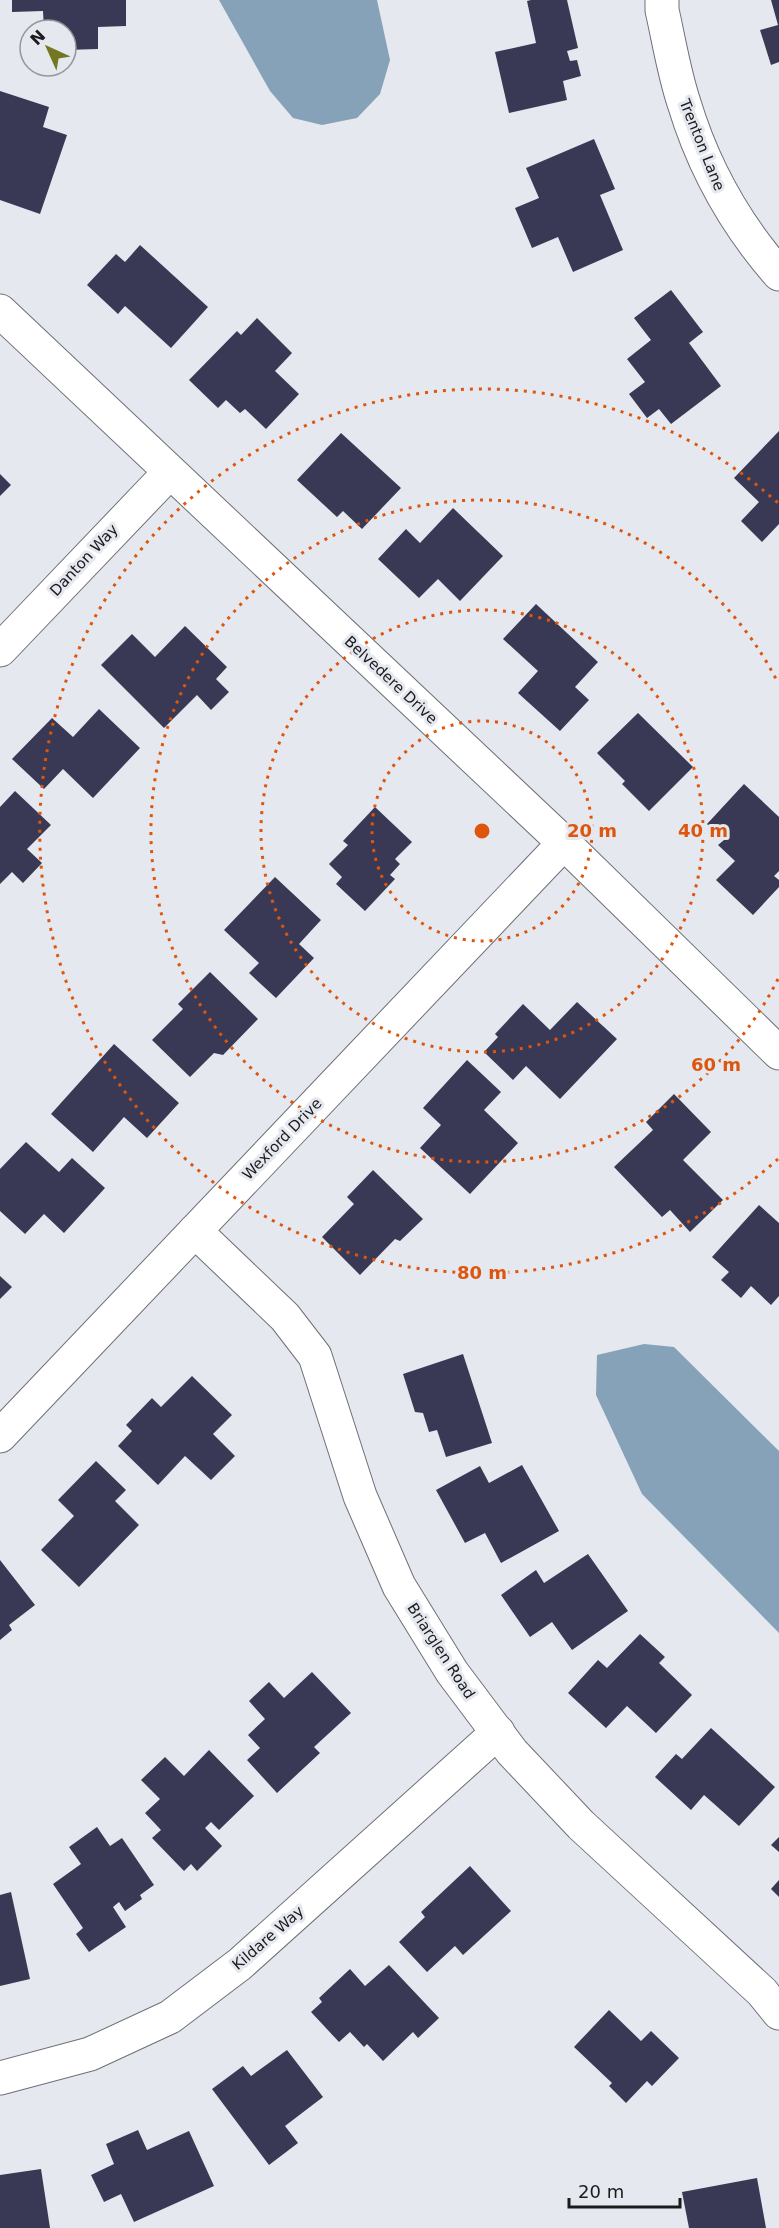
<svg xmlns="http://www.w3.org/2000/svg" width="779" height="2228" font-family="'DejaVu Sans',sans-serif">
<rect width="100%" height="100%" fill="#e6e8ef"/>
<!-- water -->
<g fill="#86a2b9">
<polygon points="219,0 377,0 390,60 380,94 357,118 322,125 293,118 270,91"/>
<polygon points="644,1344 674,1347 779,1451 779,1633 642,1494 596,1395 597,1355"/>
</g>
<!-- building -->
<g fill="#393955">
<polygon points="12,0 126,0 126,26 98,27 98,49 66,50 66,30 44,30 43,11 12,12"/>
<polygon points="531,0 567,0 578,48 567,51 570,61 577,60 581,76 563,81 567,100 509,113 495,52 536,43 527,1"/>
<polygon points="771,0 779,0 779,62 771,65 760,30 778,25"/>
<polygon points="0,91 49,107 43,127 67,135 40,214 0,200"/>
<polygon points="594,139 615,189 600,195 623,250 573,272 558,237 532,248 515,208 539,198 526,168"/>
<polygon points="140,245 208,307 171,348 125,306 118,314 87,285 116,254 125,262"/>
<polygon points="671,290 703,332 689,343 721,386 671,424 659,409 647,418 629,394 645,382 627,359 651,340 634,318"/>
<polygon points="257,318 292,353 275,371 299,394 266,429 245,409 240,413 226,400 218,408 189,380 237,331 241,335"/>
<polygon points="779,431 779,524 762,542 741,521 759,502 734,478"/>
<polygon points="341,433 401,488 362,529 343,511 337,517 297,480"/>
<polygon points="0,474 11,485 0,496"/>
<polygon points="453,508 503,556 460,601 438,579 419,598 378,559 406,529 420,543"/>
<polygon points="536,604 598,662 575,687 589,700 560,731 518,693 538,671 503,639"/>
<polygon points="185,626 227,667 216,679 229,692 211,710 197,695 164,728 101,665 132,634 155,657"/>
<polygon points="99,709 140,748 93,798 63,769 44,789 12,759 52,718 73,737"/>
<polygon points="638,713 693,767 649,811 622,784 625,781 597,753"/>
<polygon points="744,784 779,817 779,871 774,876 779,880 779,887 753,915 716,880 735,861 718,845 724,840 707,824"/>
<polygon points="15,791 51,825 27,849 42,863 23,883 12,872 0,884 0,807"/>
<polygon points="375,807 412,842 395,859 400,864 390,875 395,879 365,911 336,884 342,877 329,864 348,845 343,841"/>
<polygon points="275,877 321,920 299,944 314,958 276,998 249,973 259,963 224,930"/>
<polygon points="210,972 258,1019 223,1055 214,1053 190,1077 152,1040 183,1009 178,1004"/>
<polygon points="577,1002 617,1039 560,1099 526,1066 513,1080 484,1052 498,1037 495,1034 523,1004 550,1030"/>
<polygon points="114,1044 179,1103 147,1138 124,1117 93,1152 51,1114"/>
<polygon points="467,1060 501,1092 484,1110 518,1143 470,1194 420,1148 441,1125 423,1108"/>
<polygon points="674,1094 711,1132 683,1160 723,1200 690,1232 670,1210 662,1217 614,1167 653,1130 646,1122"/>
<polygon points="26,1142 59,1172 72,1158 105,1188 64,1233 44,1214 25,1234 0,1211 0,1169"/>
<polygon points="373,1170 423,1219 400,1241 395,1239 360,1275 322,1237 354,1204 347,1197"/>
<polygon points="759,1205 779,1223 779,1296 771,1305 751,1286 741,1298 721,1280 729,1272 712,1257"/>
<polygon points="0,1276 12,1287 0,1299"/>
<polygon points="463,1354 492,1443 446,1457 437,1430 429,1432 423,1413 415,1412 403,1374"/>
<polygon points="192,1376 232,1415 213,1434 235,1456 211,1480 185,1456 158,1485 118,1446 132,1431 126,1425 152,1398 161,1407"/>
<polygon points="96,1461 126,1490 115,1501 139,1525 79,1587 41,1550 74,1516 58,1500"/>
<polygon points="522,1465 559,1531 501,1563 485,1533 465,1543 436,1490 480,1466 489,1483"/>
<polygon points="588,1554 628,1611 572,1650 552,1622 530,1637 501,1595 536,1570 544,1583"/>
<polygon points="0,1560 35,1605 9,1625 12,1630 0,1640"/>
<polygon points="640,1634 665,1657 659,1663 692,1695 656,1733 627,1706 606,1728 568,1693 598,1660 607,1668"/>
<polygon points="312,1672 351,1713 314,1747 320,1753 277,1793 247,1760 260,1748 248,1735 265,1719 249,1701 269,1682 284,1698"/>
<polygon points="711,1728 775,1787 739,1826 704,1795 691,1810 655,1777 676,1754 682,1759"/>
<polygon points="209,1750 254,1796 219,1830 211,1822 205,1828 222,1846 197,1871 191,1864 184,1871 152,1838 161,1830 145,1813 160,1799 141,1780 165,1757 184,1776"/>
<polygon points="97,1827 110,1846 122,1838 154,1885 140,1895 142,1899 125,1911 119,1902 113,1907 126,1927 89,1952 76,1934 83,1928 53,1884 81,1864 69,1847"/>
<polygon points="779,1837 779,1852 771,1845"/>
<polygon points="470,1866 511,1911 463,1955 455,1946 427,1972 399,1942 425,1917 421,1912"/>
<polygon points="779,1880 779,1897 771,1889"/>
<polygon points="11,1892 30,1979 0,1986 0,1895"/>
<polygon points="389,1965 439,2018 418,2038 413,2032 383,2061 367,2044 364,2047 350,2032 339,2042 311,2012 322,2002 319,1998 350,1969 365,1986"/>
<polygon points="609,2010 641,2041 651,2031 679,2058 652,2086 647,2081 626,2103 609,2086 612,2083 574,2047"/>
<polygon points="287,2050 323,2097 285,2126 298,2143 269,2165 212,2089 243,2066 251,2076"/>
<polygon points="138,2130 147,2150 189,2131 214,2186 134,2222 121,2194 104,2202 91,2175 114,2164 106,2144"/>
<polygon points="41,2169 50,2228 0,2228 0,2175"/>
<polygon points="757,2178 766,2228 689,2228 682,2192"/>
</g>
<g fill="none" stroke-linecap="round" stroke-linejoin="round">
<defs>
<g id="minor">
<path d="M662 0V10C669 41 674 73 684 103 703 166 736 225 779 274"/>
<polyline points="0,311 564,843 779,1053"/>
<polyline points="0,650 170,472"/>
<polyline points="195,1231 285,1317 315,1356 360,1496 399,1586 452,1672 512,1752 581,1825 762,1992 779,2013"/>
<polyline points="0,1436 564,843"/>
<polyline points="0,2078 90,2054 170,2017 240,1964 498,1732"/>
</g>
</defs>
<!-- minor casing -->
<use href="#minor" stroke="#6e7077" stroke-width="35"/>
<!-- minor -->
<use href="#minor" stroke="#fff" stroke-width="33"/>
</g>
<!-- distance rings -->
<g fill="none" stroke="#de560d" stroke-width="3" stroke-dasharray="3 6">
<circle cx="482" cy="831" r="110"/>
<circle cx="482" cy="831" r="221"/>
<path d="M778 979A331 331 0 1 1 778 683"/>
<path d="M778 1159A442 442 0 1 1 778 503"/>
</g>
<g text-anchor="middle" stroke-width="6" stroke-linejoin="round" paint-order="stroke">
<!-- street labels -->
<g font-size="15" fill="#1a1b1d" stroke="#e6e8ef">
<text transform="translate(702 145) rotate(68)" y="5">Trenton Lane</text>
<text transform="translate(84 560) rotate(-47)" y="5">Danton Way</text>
<text transform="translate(391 680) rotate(43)" y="5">Belvedere Drive</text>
<text transform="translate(282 1139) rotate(-46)" y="5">Wexford Drive</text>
<text transform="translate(441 1651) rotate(57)" y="5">Briarglen Road</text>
<text transform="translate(268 1938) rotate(-41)" y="5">Kildare Way</text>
</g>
</g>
<circle cx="482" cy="831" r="9" fill="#de560d" stroke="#e6e8ef" stroke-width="3"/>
<g font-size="18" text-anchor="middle" font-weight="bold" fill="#de560d" stroke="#e6e8ef" stroke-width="6" stroke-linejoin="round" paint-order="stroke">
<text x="592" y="837">20 m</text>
<text x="703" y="837">40 m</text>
<text x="716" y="1071">60 m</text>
<text x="482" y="1279">80 m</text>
</g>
<!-- north arrow -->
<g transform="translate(48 48) rotate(315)"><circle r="28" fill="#e6e8ef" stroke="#94969b" stroke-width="1.5"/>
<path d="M0-4.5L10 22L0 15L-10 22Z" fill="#727821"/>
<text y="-9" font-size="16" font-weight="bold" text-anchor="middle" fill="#1a1b1d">N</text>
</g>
<!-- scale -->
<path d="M569 2198v9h111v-9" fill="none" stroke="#1a1b1d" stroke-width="3"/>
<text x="578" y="2198" font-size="18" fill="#1a1b1d" stroke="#e6e8ef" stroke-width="4.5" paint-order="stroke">20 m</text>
</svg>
